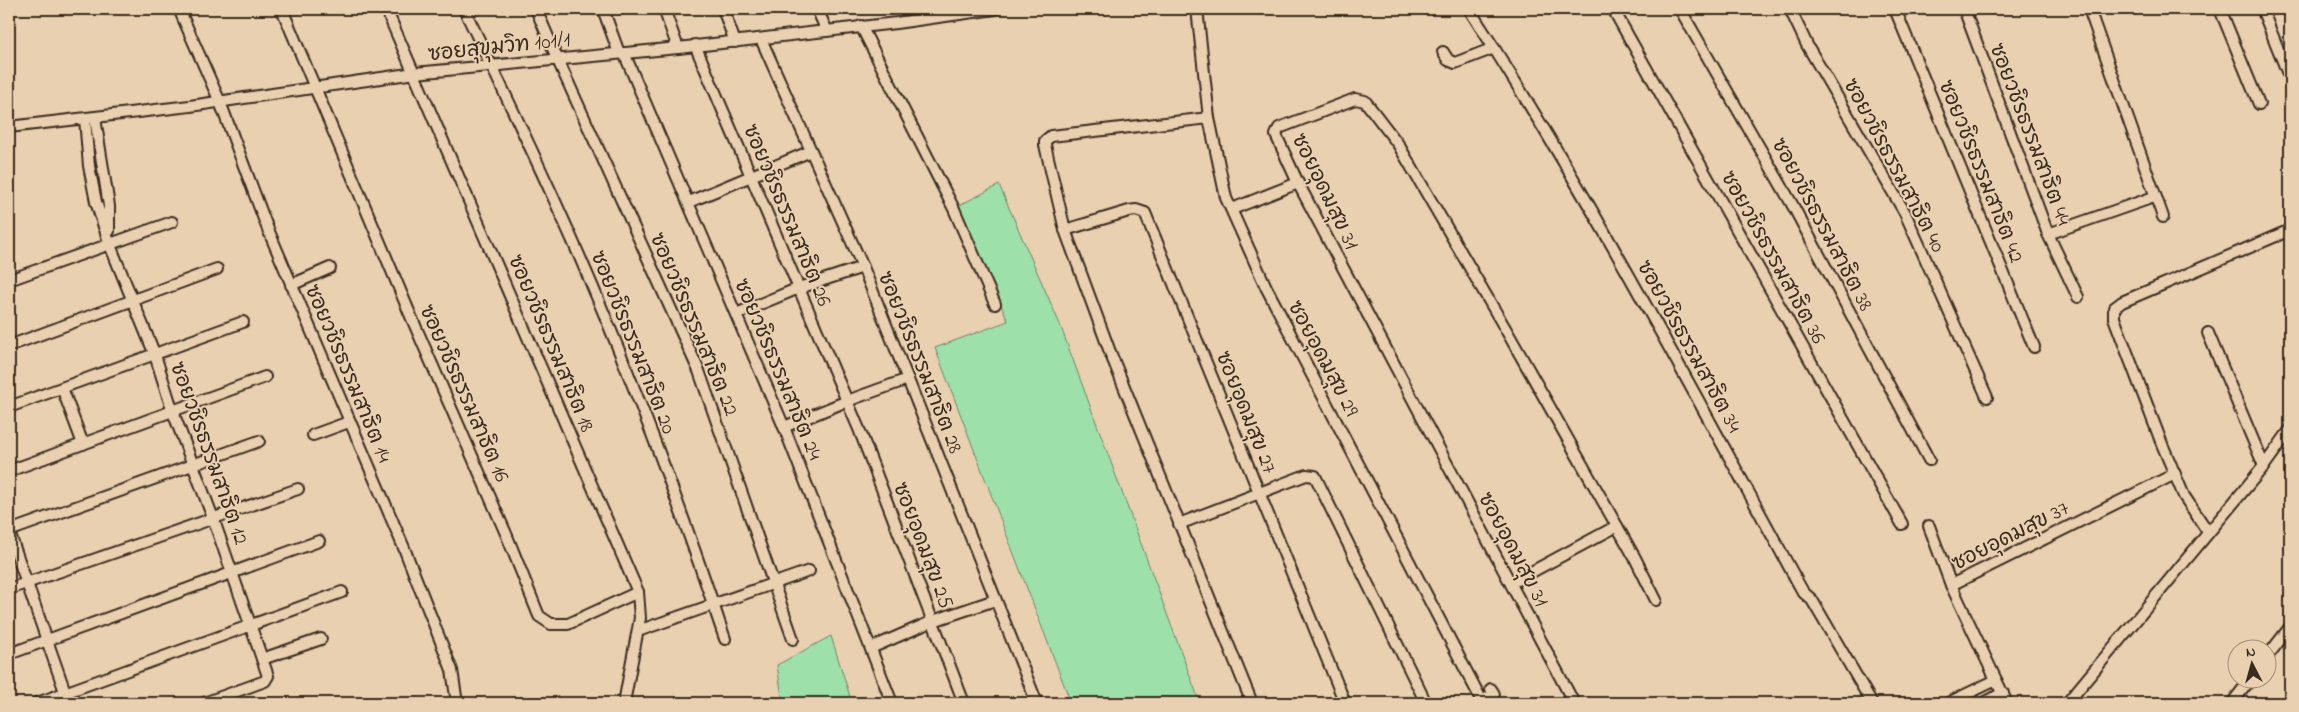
<svg xmlns="http://www.w3.org/2000/svg" width="2299" height="712" font-family="'Indie Flower','Playpen Sans Thai',sans-serif">
<rect width="100%" height="100%" fill="#e9d0b1"/>
<filter id="ink" filterUnits="userSpaceOnUse"><feTurbulence type="fractalNoise" baseFrequency=".02" numOctaves="2"/><feDisplacementMap in="SourceGraphic" scale="10" xChannelSelector="R" yChannelSelector="G"/><feConvolveMatrix kernelMatrix="1 2 1 2 8 2 1 2 1" color-interpolation-filters="sRGB"/></filter>
<g filter="url(#ink)">
<!-- green -->
<g fill="#9de0aa" stroke="#6c8564">
<polygon points="999,185 1059,322 1200,703 1071,703 935,348 1008,321 958,206"/>
<polygon points="831,636 852,703 783,703 777,665"/>
</g>
<g fill="none" stroke-linecap="round" stroke-linejoin="round">
<defs>
<g id="minor">
<polyline points="179,9 220,102 267,227 404,548 452,670 457,703"/>
<polyline points="282,9 410,314 507,536 539,616 551,624 568,624 638,592"/>
<polyline points="386,9 638,592 640,618 624,703"/>
<path d="M464 9C525 134 585 261 635 391 668 473 697 556 725 639"/>
<polyline points="536,9 557,58 699,371 793,639"/>
<polyline points="603,9 619,53"/>
<polyline points="664,9 678,48"/>
<polyline points="723,9 735,42"/>
<polyline points="817,9 827,31"/>
<polyline points="1197,9 1209,118 1226,198 1266,287 1483,703"/>
<path d="M1469 9C1591 197 1695 395 1803 592L1812 600 1872 703"/>
<polyline points="1613,9 1902,524"/>
<polyline points="1680,9 1793,206 1929,460"/>
<polyline points="1790,9 1807,45 1905,213 1987,397"/>
<polyline points="1895,9 2034,347"/>
<polyline points="1964,9 2048,234 2078,297"/>
<polyline points="2089,9 2163,217"/>
<polyline points="2220,9 2259,104"/>
<polyline points="2262,9 2290,79"/>
<polyline points="861,26 954,209 995,304"/>
<polyline points="761,39 863,267 1037,703"/>
<polyline points="695,45 859,429 964,703"/>
<polyline points="1443,52 1448,60 1455,63 1494,48"/>
<polyline points="624,53 784,427 892,703"/>
<polyline points="95,118 109,206 109,231"/>
<polyline points="1209,118 1051,136 1045,141 1045,145 1065,230 1110,352 1252,703"/>
<polyline points="85,119 89,166 96,202 110,245 155,355 173,412 213,518 268,676 265,681 204,703"/>
<polyline points="9,127 190,106 415,73 678,48 896,23 995,9"/>
<polyline points="689,202 811,151"/>
<polyline points="1232,209 1298,183"/>
<polyline points="1065,230 1129,211 1136,210 1145,213 1345,703"/>
<polyline points="2048,234 2154,197"/>
<polyline points="9,280 172,222"/>
<polyline points="291,285 330,268"/>
<polyline points="736,314 799,288 863,267"/>
<polyline points="2208,333 2264,466"/>
<polyline points="9,346 217,269"/>
<polyline points="62,388 83,444"/>
<polyline points="9,407 243,322"/>
<polyline points="784,427 847,401 908,379"/>
<polyline points="313,435 349,422"/>
<polyline points="9,471 265,377"/>
<polyline points="1179,524 1306,475 1315,476 1426,703"/>
<polyline points="1929,526 1951,585"/>
<polyline points="9,531 259,441"/>
<polyline points="9,532 69,703"/>
<polyline points="2208,532 2184,496 2162,444 2114,318 2114,308 2122,302 2290,230"/>
<polyline points="1511,583 1617,526"/>
<polyline points="9,589 298,489"/>
<polyline points="638,631 809,571"/>
<polyline points="871,648 933,621 995,600"/>
<polyline points="9,654 319,541"/>
<polyline points="2266,658 2290,627"/>
<polyline points="262,659 321,639"/>
<polyline points="1482,701 1494,694 1491,689"/>
<polyline points="37,703 342,592"/>
<polyline points="1574,703 1298,183 1276,135 1279,128 1355,99 1365,101 1398,144 1509,335 1635,558 1656,600"/>
<polyline points="1948,703 1996,680"/>
<polyline points="1984,703 2003,693"/>
<polyline points="2007,703 1951,585 2175,474"/>
<polyline points="2067,703 2264,466 2290,430"/>
<polyline points="2232,703 2250,680"/>
<polyline points="2286,703 2290,698"/>
</g>
</defs>
<!-- minor casing -->
<use href="#minor" stroke="#3b2a1e" stroke-width="14"/>
<!-- minor -->
<use href="#minor" stroke="#e9d0b1" stroke-width="10"/>
</g>
</g>
<g text-anchor="middle" stroke-width="4" stroke-linejoin="round" paint-order="stroke">
<!-- street labels -->
<g font-size="21" fill="#3b2a1e" stroke="#e9d0b1">
<text transform="translate(499 46) rotate(-6)" y="7">ซอยสุขุมวิท 101/1</text>
<text transform="translate(2031 134) rotate(69)" y="7">ซอยวชิรธรรมสาธิต 44</text>
<text transform="translate(1895 165) rotate(62)" y="7">ซอยวชิรธรรมสาธิต 40</text>
<text transform="translate(1982 171) rotate(68)" y="7">ซอยวชิรธรรมสาธิต 42</text>
<text transform="translate(1326 191) rotate(64)" y="7">ซอยอุดมสุข 31</text>
<text transform="translate(788 215) rotate(67)" y="7">ซอยวชิรธรรมสาธิต 26</text>
<text transform="translate(1823 224) rotate(62)" y="7">ซอยวชิรธรรมสาธิต 38</text>
<text transform="translate(1774 257) rotate(61)" y="7">ซอยวชิรธรรมสาธิต 36</text>
<text transform="translate(695 324) rotate(67)" y="7">ซอยวชิรธรรมสาธิต 22</text>
<text transform="translate(634 342) rotate(68)" y="7">ซอยวชิรธรรมสาธิต 20</text>
<text transform="translate(552 343) rotate(67)" y="7">ซอยวชิรธรรมสาธิต 18</text>
<text transform="translate(1690 346) rotate(61)" y="7">ซอยวชิรธรรมสาธิต 34</text>
<text transform="translate(1324 358) rotate(62)" y="7">ซอยอุดมสุข 29</text>
<text transform="translate(921 362) rotate(68)" y="7">ซอยวชิรธรรมสาธิต 28</text>
<text transform="translate(779 369) rotate(67)" y="7">ซอยวชิรธรรมสาธิต 24</text>
<text transform="translate(349 373) rotate(67)" y="7">ซอยวชิรธรรมสาธิต 14</text>
<text transform="translate(465 393) rotate(66)" y="7">ซอยวชิรธรรมสาธิต 16</text>
<text transform="translate(1247 412) rotate(68)" y="7">ซอยอุดมสุข 27</text>
<text transform="translate(210 453) rotate(70)" y="7">ซอยวชิรธรรมสาธิต 12</text>
<text transform="translate(2010 535) rotate(-27)" y="7">ซอยอุดมสุข 37</text>
<text transform="translate(924 545) rotate(69)" y="7">ซอยอุดมสุข 25</text>
<text transform="translate(1514 549) rotate(62)" y="7">ซอยอุดมสุข 31</text>
</g>
</g>
<!-- margin -->
<rect width="2299" height="712" fill="none" stroke="#e9d0b1" stroke-width="30"/>
<rect x="15" y="15" width="2269" height="682" fill="none" stroke="#3b2a1e" stroke-width="2" filter="url(#ink)"/>
<!-- north arrow -->
<g transform="translate(2252 664) rotate(354)"><circle r="24" fill="#e9d0b1" stroke="#a38e76"/>
<path d="M0-4L9 19L0 12L-9 19Z" fill="#3b2a1e"/>
<text y="-8" font-size="14" font-weight="bold" text-anchor="middle" fill="#3b2a1e">N</text>
</g>
</svg>
